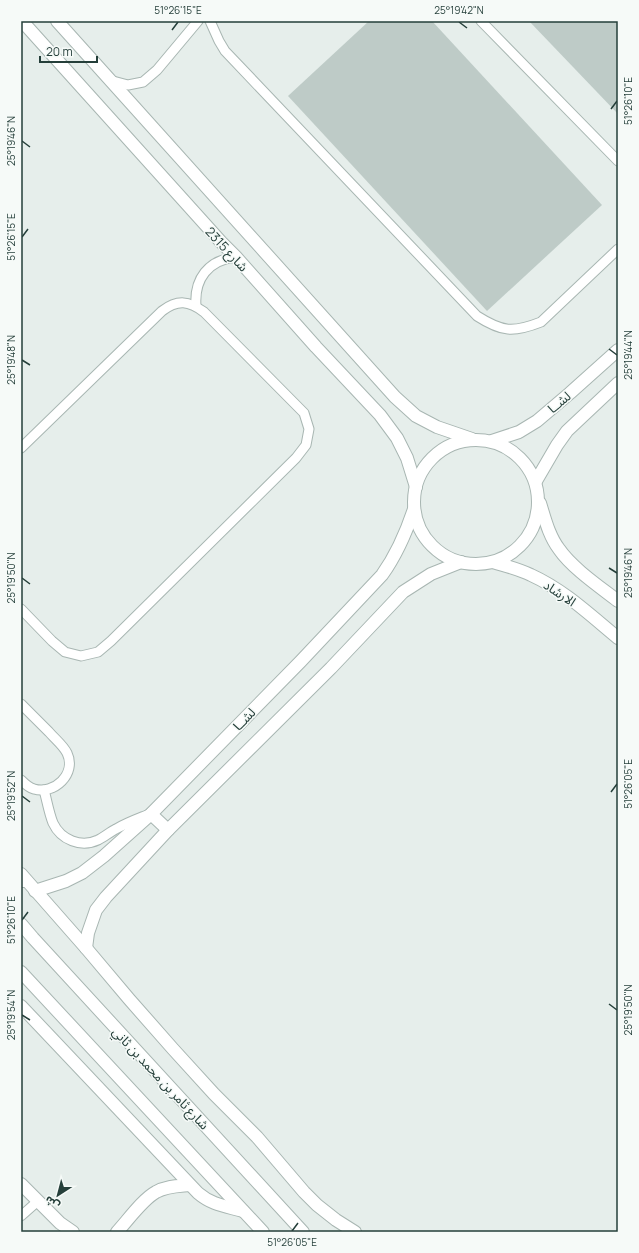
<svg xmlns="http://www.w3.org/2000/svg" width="639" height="1253" font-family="Manrope,'Noto Sans Arabic',sans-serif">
<rect width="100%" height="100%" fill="#e6eeeb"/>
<!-- building -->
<g fill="#becbc7">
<polygon points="369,21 432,21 602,205 487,311 288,96"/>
<polygon points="529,21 618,21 618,114"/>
</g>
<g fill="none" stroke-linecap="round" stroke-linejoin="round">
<defs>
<g id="service">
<path d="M210 21 219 41 225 51 477 316C502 332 513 333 541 322L618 249"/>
<polyline points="481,21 618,161"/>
<polyline points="113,81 128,85 143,82 157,70 198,21"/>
<path d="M196 306C194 279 208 260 236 257"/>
<path d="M21 448 162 311C178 299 189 301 204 312L304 413 309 429 306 445 296 458 111 641 98 652 81 656 65 652 52 641 21 609"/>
<path d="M21 704C30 713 40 723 49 732 55 739 63 745 67 753 77 774 54 795 34 789 29 788 24 783 21 780"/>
<path d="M44 790C47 801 49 813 53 823 61 840 81 848 98 840 104 837 110 832 116 829 126 823 137 819 147 815"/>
<polyline points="21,1216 38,1201"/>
</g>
<g id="minor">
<polyline points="22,21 221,242 236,257 316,347 380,415 397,438 407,458 416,487"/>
<polyline points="57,21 395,397 416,416 437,427 472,439"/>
<circle cx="476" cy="502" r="62"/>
<polyline points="492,441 519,432 537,421 570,393 618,350"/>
<polyline points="536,481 557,445 567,431 618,383"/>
<path d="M540 503C545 519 549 536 559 549 572 568 600 587 618 601"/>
<path d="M493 562C506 566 519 569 531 575 564 590 590 615 618 638"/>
<polyline points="151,814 168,830"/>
<polyline points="21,874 86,948 129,999 173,1049 214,1094 257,1137 304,1192 317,1205 336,1220 355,1232"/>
<path d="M35 891 66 881 82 873 104 856 151 814 301 661 382 575C397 554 406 533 414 509"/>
<polyline points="86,948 88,933 96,910 106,897 168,830 331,668 403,592 431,574 461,562"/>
<path d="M21 1006 198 1193C212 1205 225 1206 243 1211"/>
<polyline points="21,1184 60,1223 73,1232"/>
<path d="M117 1232C128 1220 143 1199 156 1192 166 1186 178 1186 189 1185"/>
</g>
<g id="tertiary">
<polyline points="21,881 26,881"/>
<polyline points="21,924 33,938 303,1232"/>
<polyline points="21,972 263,1232"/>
</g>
</defs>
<!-- service casing -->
<use href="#service" stroke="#a8b6b2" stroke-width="11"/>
<!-- minor casing -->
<use href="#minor" stroke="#a8b6b2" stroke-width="14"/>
<!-- tertiary casing -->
<use href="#tertiary" stroke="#a8b6b2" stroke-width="14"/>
<!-- service -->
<use href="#service" stroke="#fff" stroke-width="9"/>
<!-- minor -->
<use href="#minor" stroke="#fff" stroke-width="12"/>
<!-- tertiary -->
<use href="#tertiary" stroke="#fff" stroke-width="12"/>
</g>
<!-- ticks -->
<path fill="none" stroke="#253f3a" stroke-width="1.5" d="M459 22 467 28M172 30 178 22M611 109 617 101M22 141 30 147M22 237 28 229M609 349 617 355M22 360 30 365M609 568 617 573M22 578 30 584M611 792 617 784M22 796 30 802M22 920 28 912M609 1004 617 1010M22 1015 30 1020M292 1231 298 1223"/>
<g text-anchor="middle" stroke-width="3" stroke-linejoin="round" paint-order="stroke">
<!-- street labels -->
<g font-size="13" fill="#253f3a" stroke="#f6faf8">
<text transform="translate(227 249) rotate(47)" y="5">شارع 2315</text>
<text transform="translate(559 402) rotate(-40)" y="5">لشــا</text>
<text transform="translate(560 593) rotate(34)" y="5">الارشاد</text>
<text transform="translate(244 719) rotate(-46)" y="5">لشــا</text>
<text transform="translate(161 1078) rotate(47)" y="5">شارع ثامر بن محمد بن ثاني</text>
</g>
</g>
<!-- border -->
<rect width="639" height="1253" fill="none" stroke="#f6faf8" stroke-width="44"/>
<!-- north arrow -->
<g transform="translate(58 1195) rotate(216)" stroke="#f6faf8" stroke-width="3" paint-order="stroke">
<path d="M0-3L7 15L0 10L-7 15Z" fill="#253f3a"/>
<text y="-6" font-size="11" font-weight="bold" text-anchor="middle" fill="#253f3a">ش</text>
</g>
<!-- scale -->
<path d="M40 56v6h57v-6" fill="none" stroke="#253f3a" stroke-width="2"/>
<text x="46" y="56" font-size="12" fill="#253f3a" stroke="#f6faf8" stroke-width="3" paint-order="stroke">20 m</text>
<rect x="22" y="22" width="595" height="1209" fill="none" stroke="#253f3a" stroke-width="1.5"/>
<g font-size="10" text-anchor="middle" fill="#253f3a">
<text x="178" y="14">51°26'15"E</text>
<text x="459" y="14">25°19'42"N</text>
<text transform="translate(628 101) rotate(-90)" y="4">51°26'10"E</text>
<text transform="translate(11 141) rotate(-90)" y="4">25°19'46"N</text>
<text transform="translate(11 237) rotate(-90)" y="4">51°26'15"E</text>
<text transform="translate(628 355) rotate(-90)" y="4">25°19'44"N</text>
<text transform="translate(11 360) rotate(-90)" y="4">25°19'48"N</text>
<text transform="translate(628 573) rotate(-90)" y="4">25°19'46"N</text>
<text transform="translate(11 578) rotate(-90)" y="4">25°19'50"N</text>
<text transform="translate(628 784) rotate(-90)" y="4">51°26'05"E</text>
<text transform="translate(11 796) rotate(-90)" y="4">25°19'52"N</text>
<text transform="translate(11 920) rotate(-90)" y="4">51°26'10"E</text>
<text transform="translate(628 1010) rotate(-90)" y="4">25°19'50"N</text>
<text transform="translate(11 1015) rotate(-90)" y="4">25°19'54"N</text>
<text x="292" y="1246">51°26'05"E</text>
</g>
</svg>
